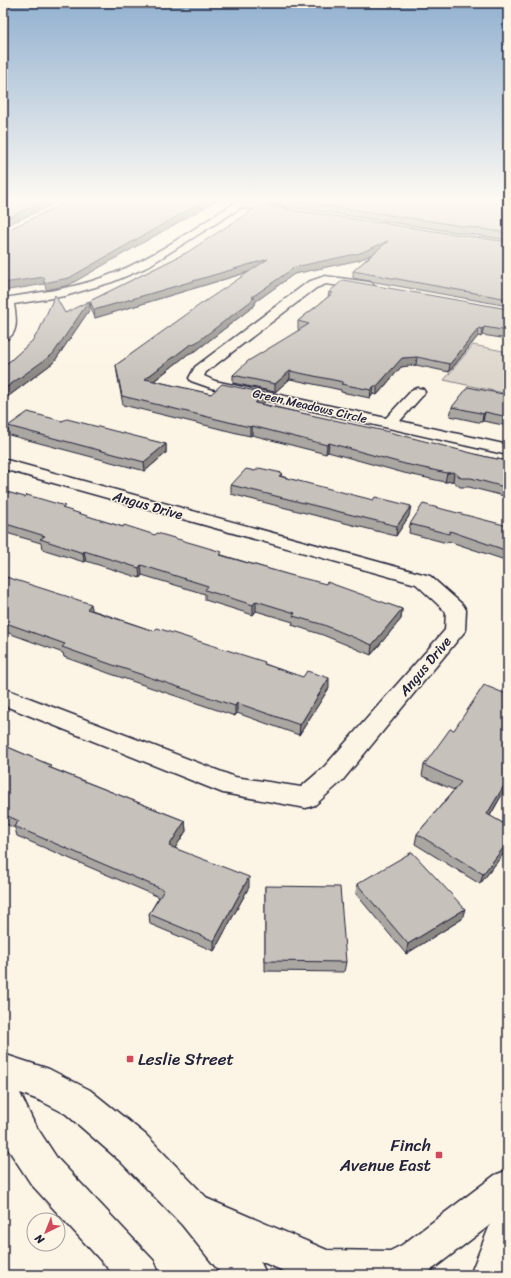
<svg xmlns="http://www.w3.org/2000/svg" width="511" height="1278" font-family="Sriracha,sans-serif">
<rect width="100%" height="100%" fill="#fcf5e5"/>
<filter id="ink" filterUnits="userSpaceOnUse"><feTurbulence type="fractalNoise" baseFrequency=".025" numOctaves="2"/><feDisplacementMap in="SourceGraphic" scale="8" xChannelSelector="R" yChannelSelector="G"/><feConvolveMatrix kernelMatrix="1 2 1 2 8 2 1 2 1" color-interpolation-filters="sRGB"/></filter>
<g filter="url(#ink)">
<!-- green -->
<polygon fill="#dcd6cc" stroke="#7f7c84" points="473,345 508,352 508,394 444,380"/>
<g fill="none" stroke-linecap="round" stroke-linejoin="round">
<defs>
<g id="street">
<path d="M241 199H253L249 202 285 208 290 211 285 214 242 207 145 268 112 282 65 296 14 304C16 317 20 336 3 340V298C37 293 71 289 104 277 150 261 199 225 241 199Z"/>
<polygon points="325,276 368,282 372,283 374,286 372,289 368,290 326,284 316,288 206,372 204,376 215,381 386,418 413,389 418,388 423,389 425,392 423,395 400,421 508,445 508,455 211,388 191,381 189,378 195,367 308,282"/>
<polygon points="3,459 430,576 463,605 466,610 465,631 342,781 315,805 306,808 223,793 3,705 3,688 235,777 301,787 324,767 445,630 446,612 416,584 3,469"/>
</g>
<polygon id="secondary" points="3,1054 49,1069 90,1090 146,1135 208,1199 327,1250 390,1251 402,1245 495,1175 508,1170 508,1275 470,1275 490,1225 425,1275 293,1275 260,1261 267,1275 222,1275 182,1225 120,1161 66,1114 41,1101 20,1093 34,1123 57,1158 154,1261 160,1275 114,1275 31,1184 8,1149 3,1136"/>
</defs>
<!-- street casing -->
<use href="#street" stroke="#22223b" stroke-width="3"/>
<!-- secondary casing -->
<use href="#secondary" stroke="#22223b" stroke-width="3"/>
<!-- street -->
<use href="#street" fill="#fcf5e5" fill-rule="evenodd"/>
<!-- secondary -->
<use href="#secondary" fill="#fcf5e5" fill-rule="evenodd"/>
</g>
<!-- wall -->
<g fill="#aaa6a1" stroke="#22223b">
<polygon points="272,199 508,199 508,240 272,204"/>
<polygon points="508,242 508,306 353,278 353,271 372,254 359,260 294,274 255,302 255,305 197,350 188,354 154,381 211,394 265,393 265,402 263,404 487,457 508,461 508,497 469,487 460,487 453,481 445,482 404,473 328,452 326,454 252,435 250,436 241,434 123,405 117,373 116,365 249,272 95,318 91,308 90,301 186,253"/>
<polygon points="329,292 508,309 508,339 482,335 481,337 478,336 449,372 416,365 401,367 377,395 373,394 370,398 341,392 341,390 290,379 275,392 233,383 233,375 299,330 298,329 298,321 328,297"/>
<polygon points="90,309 54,362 6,398 3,397 3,366 10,361 65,313"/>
<polygon points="508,395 508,426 483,421 482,422 478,422 450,416 452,407"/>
<polygon points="62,421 166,444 166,453 145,471 9,435 8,426"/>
<polygon points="255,471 282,473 281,476 409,516 396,536 231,494 231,485"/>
<polygon points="3,491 123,527 222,555 402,609 401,619 371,655 323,635 292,625 293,622 256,611 253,615 205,600 205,594 142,575 140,578 86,561 84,562 42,549 41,543 3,532"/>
<polygon points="410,524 508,526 508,562 505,560 448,541 447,543 409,533"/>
<polygon points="3,576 92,610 154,631 265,664 329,688 299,735 237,713 235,716 111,674 64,657 63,653 3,631"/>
<polygon points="506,694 508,784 490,816 508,826 508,848 480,884 415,844 417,834 454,790 422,776 424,765 454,730"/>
<polygon points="3,745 50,765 51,768 185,821 186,831 175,848 249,887 214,951 150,924 149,914 159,897 17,836 15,828 3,823"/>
<polygon points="357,884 462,919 406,954 356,894"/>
<polygon points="265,886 346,962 344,972 265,971"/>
</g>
<!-- shaded-wall -->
<g fill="#8b8783" stroke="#22223b">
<polygon points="49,199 65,199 3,227 3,220"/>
<polygon points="207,199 219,199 69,285 46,290 45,284 3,291 3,283"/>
<polygon points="388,241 387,248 359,260 294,274 255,302 255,305 197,350 188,354 146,387 145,379 252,297 295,267"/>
<polygon points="268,259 268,266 95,318 94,310"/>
<polygon points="89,301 90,309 54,362 6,398 4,389"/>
<polygon points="484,327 482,335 481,337 482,329"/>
<polygon points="479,328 478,336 449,372 450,364"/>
<polygon points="417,357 416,365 401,367 377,395 377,386 402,358"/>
<polygon points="290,371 290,379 275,392 275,384"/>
<polygon points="374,386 373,394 370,398 371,390"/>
<polygon points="265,393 265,402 255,411 255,403"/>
<polygon points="485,412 483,421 482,422 483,414"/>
<polygon points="252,426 252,435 250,436 250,427"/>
<polygon points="329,443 328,452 326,454 327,445"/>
<polygon points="166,444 166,453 145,471 144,462"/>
<polygon points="454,472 453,481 445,482 447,473"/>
<polygon points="411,506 409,516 396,536 397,526"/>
<polygon points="84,551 86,561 84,562 83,553"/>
<polygon points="141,565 142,575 140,578 139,568"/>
<polygon points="256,601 256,611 253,615 253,605"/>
<polygon points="91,604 93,614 87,609"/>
<polygon points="402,609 401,619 371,655 372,645"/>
<polygon points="329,678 329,688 299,735 300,725"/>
<polygon points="237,703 237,713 235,716 235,706"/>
<polygon points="508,779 508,784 485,824 487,814"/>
<polygon points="185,821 186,831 170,856 169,846"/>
<polygon points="508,842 508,848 480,884 483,874"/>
<polygon points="249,877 249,887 214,951 214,941"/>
<polygon points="465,909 462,919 406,954 408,944"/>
</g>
<!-- building -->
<g fill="#c6c1bb" stroke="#22223b">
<polygon points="3,199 49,199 3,220"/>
<polygon points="72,199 207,199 69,278 44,283 44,277 3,283 3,229 12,228"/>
<polygon points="284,199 508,199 508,233"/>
<polygon points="260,205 508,242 508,299 353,271 388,241 360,253 295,267 252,297 255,298 197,342 188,346 145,379 211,394 222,384 265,393 255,403 385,431 487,457 508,461 508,488 471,478 461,478 454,472 447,473 405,464 329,443 327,445 252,426 250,427 241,425 122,396 116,365 201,304 268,259 94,310 90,301 186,253"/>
<polygon points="343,280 508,309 508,331 484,327 482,329 479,328 450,364 417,357 402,358 377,386 374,386 371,390 341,384 343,382 290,371 275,384 233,375 248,361 309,324 298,321 333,293 329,292"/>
<polygon points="55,295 65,313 89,301 53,354 4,389 3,389 3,366 10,361 32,341 39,331"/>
<polygon points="468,387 508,395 508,417 485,412 483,414 480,413 452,407"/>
<polygon points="28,412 62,421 67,419 166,444 144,462 8,426"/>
<polygon points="259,468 282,473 279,476 373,500 375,497 411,506 397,526 231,485 246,469 255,471"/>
<polygon points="3,491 25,497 27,495 65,506 62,508 123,527 124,525 155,535 157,533 222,552 220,555 290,575 326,584 327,582 402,609 372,645 324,625 293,616 295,613 256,601 253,605 205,590 208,586 141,565 139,568 84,551 83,553 40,539 45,536 3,523"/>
<polygon points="423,504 508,526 508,551 450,531 449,534 410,524"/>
<polygon points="3,576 91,604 87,609 154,631 157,628 265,662 264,664 303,677 307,671 329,678 300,725 237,703 235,706 110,664 62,647 65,644 3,622"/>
<polygon points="484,685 506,694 508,691 508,779 487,814 508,826 508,842 483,874 417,834 461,782 424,765 450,729 454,730"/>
<polygon points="3,745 50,765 48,767 185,821 169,846 249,877 214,941 149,914 164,890 14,826 19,821 3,814"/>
<polygon points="412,852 465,909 408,944 357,884"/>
<polygon points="265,886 340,887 346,962 265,961"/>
</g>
</g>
<!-- sky -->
<linearGradient id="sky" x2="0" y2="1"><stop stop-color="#92b1d0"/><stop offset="0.53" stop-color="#fefaf3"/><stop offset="1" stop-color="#fefaf3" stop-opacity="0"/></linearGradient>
<rect width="511" height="378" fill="url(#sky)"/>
<!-- markers -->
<g fill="#d1495b" stroke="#fcf5e5" stroke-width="1.5">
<rect x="126" y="1055" width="8" height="8" rx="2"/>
<rect x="435" y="1151" width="8" height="8" rx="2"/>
</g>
<g text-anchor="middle" stroke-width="3" stroke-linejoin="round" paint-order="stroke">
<!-- far-street labels -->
<g font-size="12" fill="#22223b" stroke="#fcf5e5">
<text transform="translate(310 406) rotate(13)" y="4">Green Meadows Circle</text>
</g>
<!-- street labels -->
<g font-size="14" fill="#22223b" stroke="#fcf5e5">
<text transform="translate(148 505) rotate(16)" y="5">Angus Drive</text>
<text transform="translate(425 666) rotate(-50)" y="5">Angus Drive</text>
</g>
<!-- near-poi labels -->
<g font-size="17" fill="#22223b" stroke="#fcf5e5" text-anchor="start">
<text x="138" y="1065">Leslie Street</text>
<text x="431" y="1151" text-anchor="end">Finch<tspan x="431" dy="20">Avenue East</tspan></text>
</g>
</g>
<!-- margin -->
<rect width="511" height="1278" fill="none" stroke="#fcf5e5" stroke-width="16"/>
<rect x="8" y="8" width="495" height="1262" fill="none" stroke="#22223b" stroke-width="1.5" filter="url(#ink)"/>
<!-- north arrow -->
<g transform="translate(46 1232) rotate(223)"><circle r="19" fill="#fcf5e5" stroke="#a5a1a1"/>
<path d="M0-3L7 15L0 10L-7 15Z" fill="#d1495b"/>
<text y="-6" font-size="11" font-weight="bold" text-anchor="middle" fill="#22223b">N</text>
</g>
</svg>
